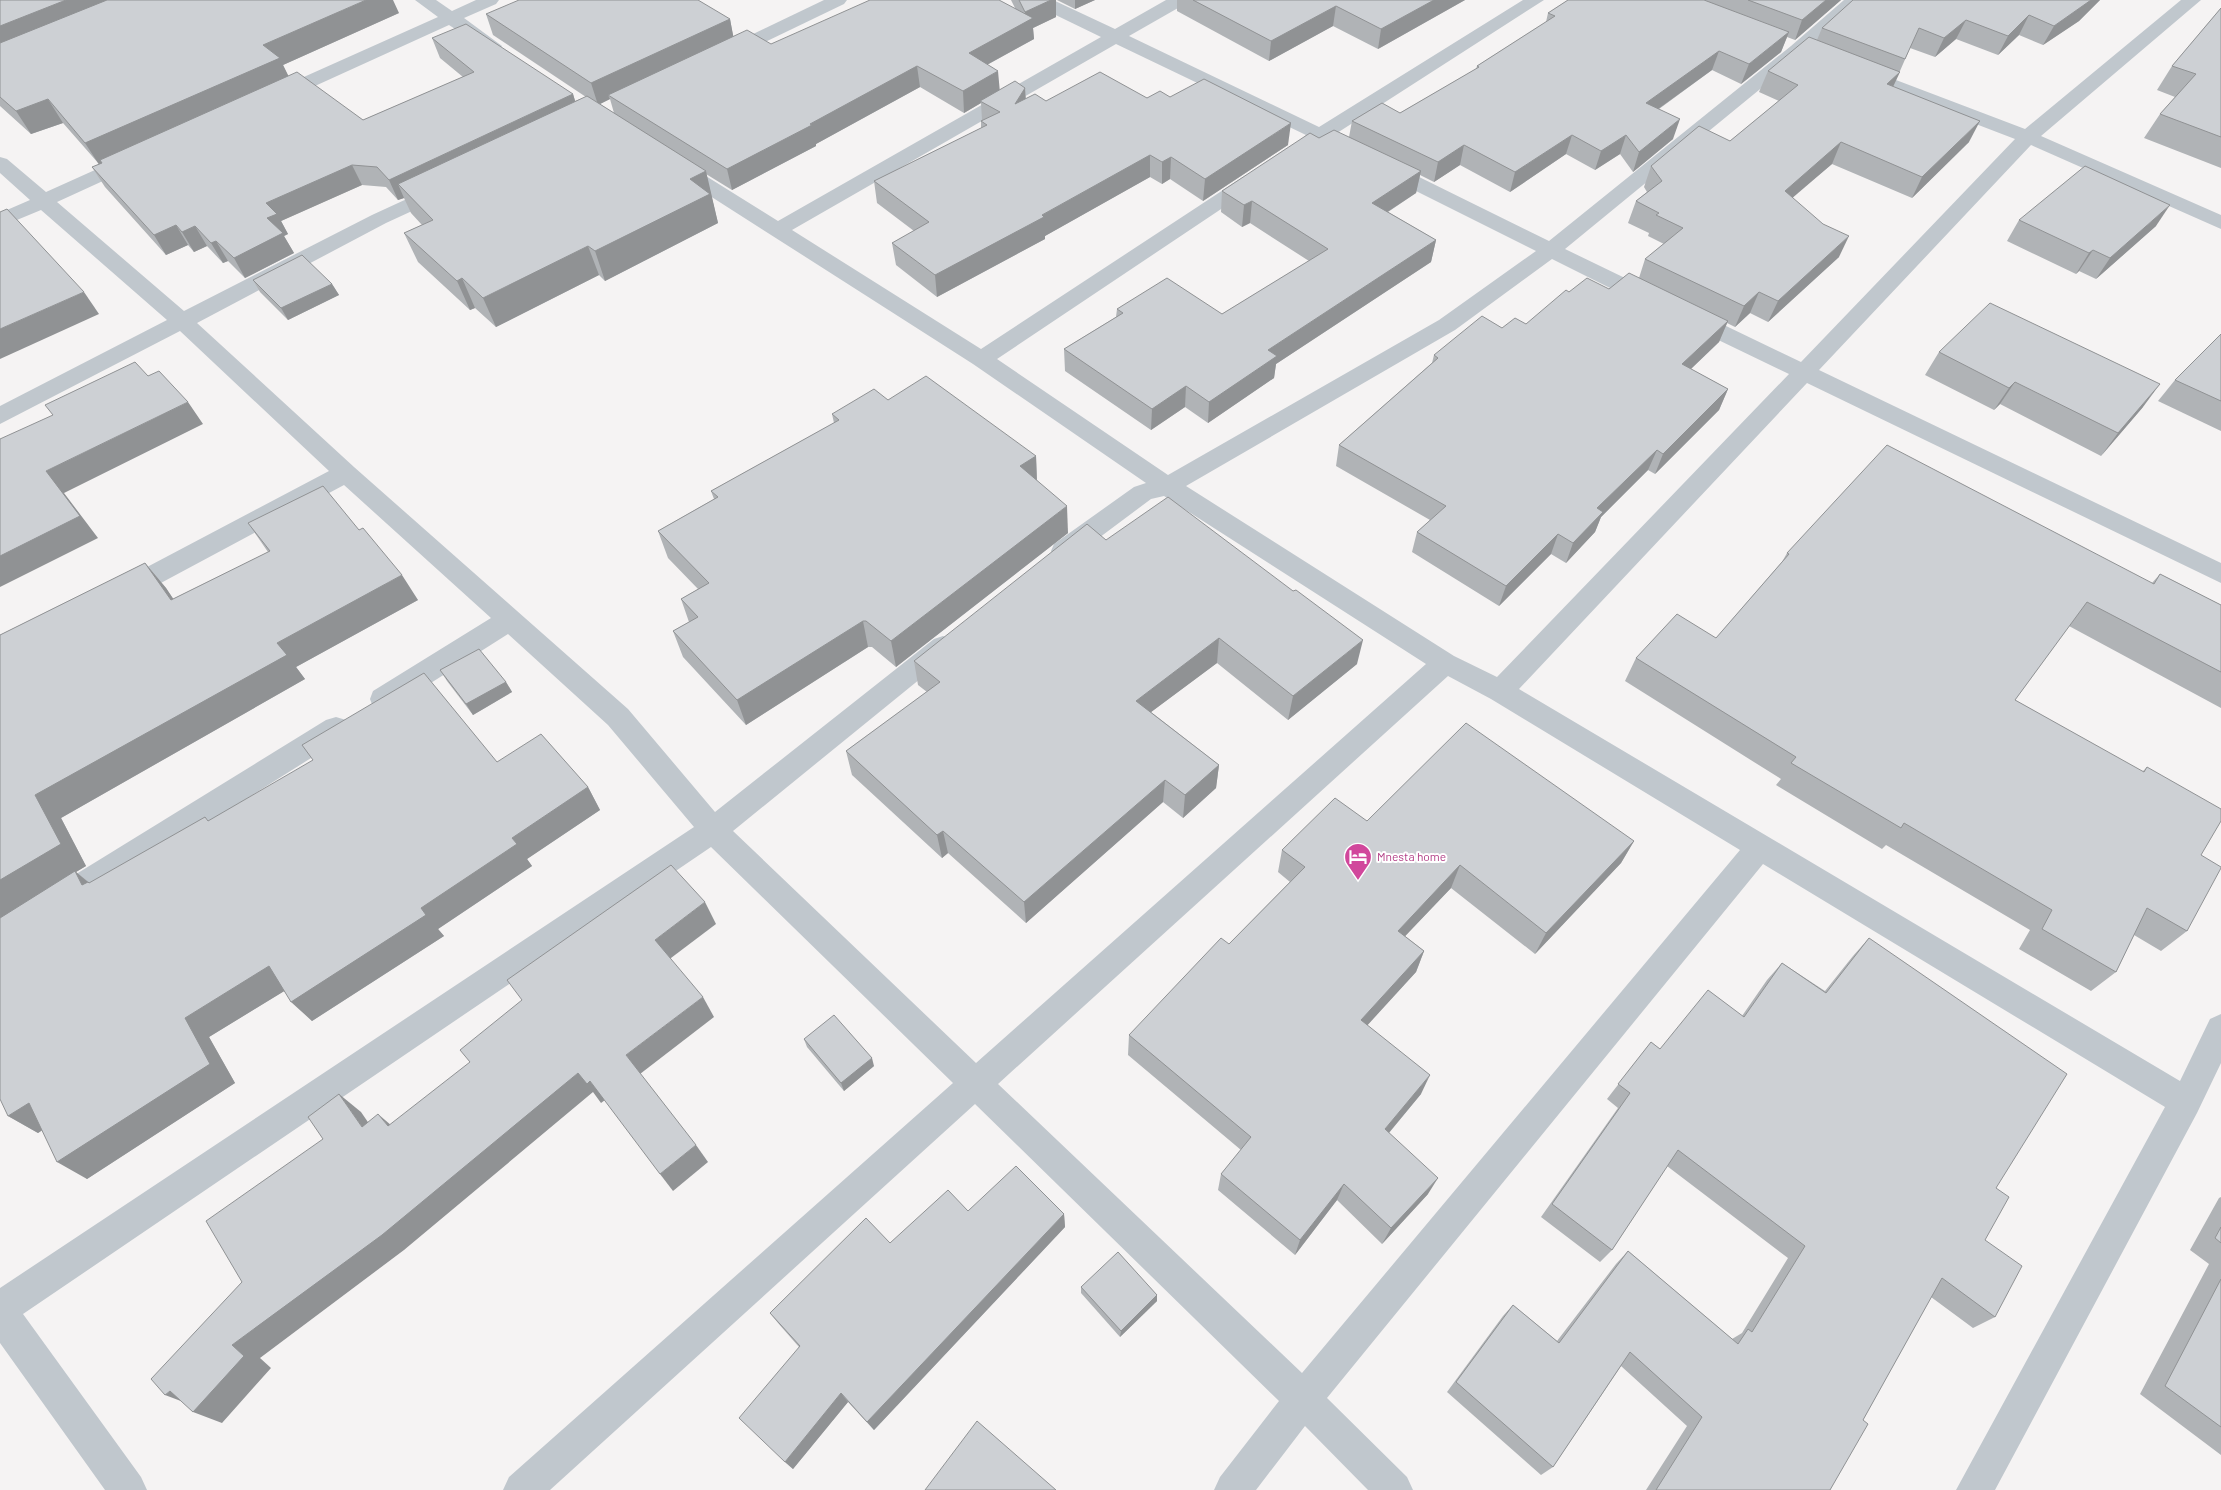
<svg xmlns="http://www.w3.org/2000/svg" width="2221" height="1490" font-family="Barlow,sans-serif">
<rect width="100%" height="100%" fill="#f5f3f3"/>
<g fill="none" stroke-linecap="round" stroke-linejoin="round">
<!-- street -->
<g fill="#c0c7cd" fill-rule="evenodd">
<polygon points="415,0 436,0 452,11 476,0 499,0 496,4 464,18 502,46 499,50 487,50 449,25 282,101 268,101 266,97 268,93 438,17"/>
<polygon points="824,0 847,0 844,4 732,58 720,58 717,54 720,50"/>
<path d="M1030 0H1053L1115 29 1166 0H1188L1185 4 1129 36 1319 127 1523 0H1544L1334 135 1549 241 1791 46 1844 0H1863L1803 54 1565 249 1658 294 1661 299 1658 304 1650 306 1642 304 1552 259 1455 330 1186 486 1454 656 1497 677 1789 374 1681 322 1678 317 1681 312 1689 310 1697 312 1801 362 2015 139 1853 77 1851 73 1853 69H1867L2025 129 2181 0H2201L2041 136 2221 215V229L2031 145 1819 370 2221 563V583L1807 383 1519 689 2180 1081 2210 1019 2221 1014V1063L2197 1113 1995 1490H1956L2165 1107 1763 864 1327 1398 1407 1477 1413 1490H1368L1305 1426 1256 1490H1214L1220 1477 1279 1401 975 1104 550 1490H503L509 1477 953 1083 711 847 23 1314 141 1477 147 1490H105L0 1343V1288L694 827 608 725 508 634 393 707 383 710 373 707 370 699 373 691 491 618 344 485 131 599 122 602 113 599 109 592 113 585 329 471 180 331 0 424V406L167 320 41 210 0 227V213L30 200 0 173V157L7 159 46 192 126 156H140L143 160 140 164 57 202 184 311 372 215 435 186 442 184 449 186 452 190 449 194 386 223 197 323 354 467 628 709 715 812 934 639 943 636 952 639 956 646 952 653 733 831 976 1063 1426 664 1164 496 1151 499 1072 558 1063 560 1054 558 1051 551 1054 544 1134 487 1146 483 973 364 671 171 668 167 671 163H685L778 221 1101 37 1033 4ZM1116 44 1306 135 1297 143 1300 147 1307 149 1320 143 1536 251 1439 320 1168 475 997 359 1260 183 1263 179 1260 175H1246L981 349 792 230ZM1448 676 1491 699 1740 850 1302 1373 998 1084Z"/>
<polygon points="336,717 346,720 350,728 346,736 11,947 0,950 0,921 326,720"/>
</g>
</g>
<!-- wall -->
<g fill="#b0b3b6" fill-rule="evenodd">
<path d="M0 0 399 13 283 65 288 76 363 120 463 77 440 58 432 38 573 94 575 101 586 97 493 35 486 14 730 19 733 36 771 44 1015 8 1011 0H1056V17L1033 28 1034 39 987 65 999 90 1025 88 1026 99 1046 101 1170 97 1288 145 1203 201 1170 179 1162 184 1150 177 1045 236V239L937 297 896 265 892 243 914 231 877 203 874 181 981 128V121L982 120 981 103 964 113 920 87 816 144V146L732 190 706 174 718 223 605 281 599 275 496 327 475 308 470 310 418 262 404 233 422 225 411 213 404 198 398 200 386 187 362 185 281 221 288 234 284 236 294 253 245 278 228 261 223 263 207 246 194 252 188 245 166 255 105 187 92 167 99 164 63 123 31 134 0 106ZM610 99 614 113 600 104Z"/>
<polygon points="1057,0 1095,0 1075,9"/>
<polygon points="1177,0 1465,0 1378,49 1333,26 1269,61 1177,11"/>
<polygon points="1568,0 1841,0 1795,40 1787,37 1781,52 1741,84 1712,70 1659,109 1673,139 1633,172 1620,154 1595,170 1566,154 1510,192 1460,165 1434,182 1420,175 1416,193 1388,212 1436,240 1431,262 1276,364 1274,378 1208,423 1185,407 1151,430 1065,371 1064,349 1116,317 1117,309 1222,314 1309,261 1250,223 1242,227 1221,212 1222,191 1319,138 1349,137 1352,121 1400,113 1476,69 1477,66 1546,22 1548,13"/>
<polygon points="1853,0 2100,0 2079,21 2043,45 2019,35 1998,55 1956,39 1935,57 1910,48 1893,87 1969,142 1912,198 1832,164 1792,197 1839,257 1768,322 1750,313 1735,327 1727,323 1719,342 1691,369 1728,389 1719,410 1655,474 1648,470 1601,517 1595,532 1566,563 1551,554 1499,606 1412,552 1417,532 1430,520 1336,466 1339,445 1432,363 1434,355 1502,328 1526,324 1569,292 1609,289 1639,278 1645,259 1664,244 1648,236 1649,233 1628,223 1636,201 1647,192 1644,187 1651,166 1730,141 1779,101 1759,92 1768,71 1817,40 1822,28"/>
<polygon points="2221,8 2221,168 2144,138 2160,114 2175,97 2157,90 2172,66"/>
<polygon points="2019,220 2156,226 2096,279 2079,271 2076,274 2007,241"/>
<polygon points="253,280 332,284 339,295 288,320 260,292"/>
<polygon points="2221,334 2221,431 2158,401 2175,380"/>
<polygon points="1939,352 2143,407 2101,456 2000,404 1994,410 1925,375"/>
<polygon points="888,400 1036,456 1037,480 1068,533 896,667 872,647 868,647 746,725 683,657 673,631 689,622 681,599 698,589 668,558 658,531 714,499 711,491 834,423 832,414"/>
<polygon points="248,523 418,600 296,667 305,679 61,818 86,866 76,872 90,883 208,821 497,762 588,787 600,810 527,859 532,866 438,929 444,936 312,1021 284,991 209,1037 235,1083 87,1179 42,1130 38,1133 8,1116 0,635 145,563 166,588 173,599 268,552"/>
<polygon points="1106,540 1357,664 1288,720 1217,663 1151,712 1219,765 1216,788 1183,818 1163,802 1026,923 948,853 942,858 852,775 846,751 927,692 918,685 914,661"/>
<polygon points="1787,553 2152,583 2160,574 2221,605 2221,708 2069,626 2015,700 2142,772 2147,767 2201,855 2187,931 2161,951 2134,935 2116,972 2091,991 2019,949 2030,930 1886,845 1882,849 1776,785 1781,779 1625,681 1636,658 1716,638 1782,562"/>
<polygon points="440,670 506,682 512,692 473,715 447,681"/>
<polygon points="1367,821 1634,841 1621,863 1535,954 1451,888 1405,936 1424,951 1416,972 1367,1025 1421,1094 1389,1133 1428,1194 1382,1244 1337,1200 1295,1255 1218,1190 1221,1174 1241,1150 1128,1055 1129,1035 1229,944 1290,882 1278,872 1282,850"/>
<polygon points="1869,938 1996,1188 1985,1240 1995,1317 1973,1328 1931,1297 1863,1420 1830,1490 1646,1490 1687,1426 1621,1366 1553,1467 1541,1475 1447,1392 1503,1316 1513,1305 1557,1341 1616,1264 1628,1251 1732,1339 1742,1333 1788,1258 1667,1166 1612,1250 1600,1262 1541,1217 1618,1108 1607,1099 1651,1042 1660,1049 1742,1016 1767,980 1782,963 1825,991 1853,956"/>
<polygon points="804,1039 874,1066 844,1091 807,1047"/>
<polygon points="2221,1197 2221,1455 2140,1394 2209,1264 2190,1250 2219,1198"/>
<polygon points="968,1211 1064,1214 1065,1227 874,1430 848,1402 793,1469 785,1462 799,1347 778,1323 770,1313 890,1243"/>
<polygon points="1081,1287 1157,1301 1120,1337 1081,1293"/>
</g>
<!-- shaded-wall -->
<g fill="#909294">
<polygon points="66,0 137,0 0,55 0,26"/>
<polygon points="366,0 393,0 399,13 283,65 291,81 100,160 103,165 100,166 85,143 263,45"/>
<polygon points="1051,0 1056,0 1056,17 1033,28 1034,39 970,74 969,53 1025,22 1025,12"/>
<polygon points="1075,0 1095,0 1075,9"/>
<polygon points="1434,0 1465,0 1378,49 1381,29"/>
<polygon points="1826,0 1841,0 1795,40 1802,20"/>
<polygon points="2091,0 2100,0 2079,21 2043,45 2054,26"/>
<polygon points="1336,6 1333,26 1269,61 1271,41"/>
<polygon points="2029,15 2019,35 1998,55 2008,36"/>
<polygon points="730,19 734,40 608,95 610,99 598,105 591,83"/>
<polygon points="1966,20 1956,39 1935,57 1944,38"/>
<polygon points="1789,32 1781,52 1741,84 1749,64"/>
<polygon points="1719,51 1712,70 1640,122 1646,103"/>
<polygon points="917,66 920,87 816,144 816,146 732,190 727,169"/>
<polygon points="998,71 1000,93 980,101 981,103 964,113 963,91"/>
<polygon points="1900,72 1890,93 1887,84"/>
<polygon points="1025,88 1026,110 1015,104"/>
<polygon points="573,94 579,114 398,184 404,198 398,200 389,180"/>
<polygon points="48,99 63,123 31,134 16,111"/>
<polygon points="1680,119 1673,139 1633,172 1639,152"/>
<polygon points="1980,121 1969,142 1912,198 1922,177"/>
<polygon points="1291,123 1288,145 1203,201 1205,179"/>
<polygon points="1572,135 1566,154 1510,192 1515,172"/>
<polygon points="1626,135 1620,154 1595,170 1601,151"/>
<polygon points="1841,142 1832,164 1776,212 1785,191"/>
<polygon points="1464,145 1460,165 1434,182 1438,162"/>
<polygon points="1150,155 1150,177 1045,236 1045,239 937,297 935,275"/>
<polygon points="1171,157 1170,179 1162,184 1162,162"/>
<polygon points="352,165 362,185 281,221 288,234 284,236 294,253 245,278 234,258 267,218 266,203"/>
<polygon points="706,171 718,223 605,281 595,251 690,179"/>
<polygon points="1421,171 1416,193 1369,224 1372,203"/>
<polygon points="1252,201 1250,223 1242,227 1244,205"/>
<polygon points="2170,205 2156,226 2096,279 2110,258"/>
<polygon points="176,225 188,245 166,255 154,235"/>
<polygon points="195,226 207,246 194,252 182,232"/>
<polygon points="1849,236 1839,257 1768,322 1778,301"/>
<polygon points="1436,240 1431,262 1276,364 1274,378 1208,423 1209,402 1268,350"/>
<polygon points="216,241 228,261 223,263 211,243"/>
<polygon points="588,246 599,275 496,327 483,298"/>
<polygon points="2093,250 2079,271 2076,274 2089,253"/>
<polygon points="462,278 475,308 470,310 457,281"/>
<polygon points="332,284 339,295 288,320 281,308"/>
<polygon points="84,292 99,314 0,359 0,329"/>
<polygon points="1759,292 1750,313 1735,327 1744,306"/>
<polygon points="1728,321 1719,342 1674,385 1682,364"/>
<polygon points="2015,382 2000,404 1994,410 2009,388"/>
<polygon points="2160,384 2143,407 2101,456 2118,433"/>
<polygon points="1186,386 1185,407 1151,430 1152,409"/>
<polygon points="1728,389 1719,410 1655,474 1663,454"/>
<polygon points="188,402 203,424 64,493 98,538 0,587 0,556 46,471"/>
<polygon points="1657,450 1648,470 1601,517 1595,532 1566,563 1573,543 1597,508"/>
<polygon points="1036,456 1037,484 1020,466"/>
<polygon points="1067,506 1068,533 896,667 891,641"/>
<polygon points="1558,534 1551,554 1499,606 1506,586"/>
<polygon points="145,563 166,588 191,625 171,600"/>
<polygon points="402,575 418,600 296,667 305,679 61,818 86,866 76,872 113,903 0,919 0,880 35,795 277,643"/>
<polygon points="863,621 868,647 746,725 737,700"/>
<polygon points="1219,638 1217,663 1135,724 1136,701"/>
<polygon points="1363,640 1357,664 1288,720 1293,696"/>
<polygon points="506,682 512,692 473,715 466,704"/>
<polygon points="1219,765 1216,788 1183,818 1185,795"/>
<polygon points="1165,780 1163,802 1026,923 1024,902"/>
<polygon points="588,787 600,810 527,859 532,866 438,929 444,936 312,1021 291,1002 421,908 512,838"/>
<polygon points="943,831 948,853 942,858 937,835"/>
<polygon points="1634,841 1621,863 1535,954 1546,933"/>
<polygon points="1460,865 1451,888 1390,952 1398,931"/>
<polygon points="705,902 716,924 667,961 655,940"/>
<polygon points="1424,951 1416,972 1354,1040 1361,1020"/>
<polygon points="269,966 291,987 209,1037 235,1083 87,1179 57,1162 185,1018"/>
<polygon points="703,997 714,1017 640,1074 626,1055"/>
<polygon points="872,1058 874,1066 844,1091 841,1083"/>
<polygon points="578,1073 590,1081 605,1100 601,1103 593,1092 404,1250 260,1358 271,1368 222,1423 193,1412 232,1345"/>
<polygon points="1430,1075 1421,1094 1377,1147 1385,1129"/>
<polygon points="339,1094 361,1112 383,1144 362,1127"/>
<polygon points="29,1103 58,1120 38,1133 8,1116"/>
<polygon points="378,1114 399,1132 388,1126"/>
<polygon points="696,1145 708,1162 673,1191 660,1174"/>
<polygon points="1438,1178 1428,1194 1382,1244 1391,1228"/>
<polygon points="1344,1184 1337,1200 1295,1255 1300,1240"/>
<polygon points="1064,1214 1065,1227 874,1430 867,1422"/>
<polygon points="1157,1295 1157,1301 1120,1337 1121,1331"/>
<polygon points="170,1391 194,1406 165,1395"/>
<polygon points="841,1393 848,1402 793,1469 785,1462"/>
</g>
<!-- building -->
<g fill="#cdd0d4" stroke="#909294">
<polygon points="0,0 66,0 0,26"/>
<polygon points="107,0 366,0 263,45 280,58 85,143 48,99 16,111 0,97 0,43"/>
<polygon points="519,0 698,0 730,19 591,83 486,14"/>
<polygon points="870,0 999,0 1033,18 969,53 998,71 963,91 917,66 810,124 812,125 727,169 608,95 747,30 771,44"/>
<polygon points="1019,0 1051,0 1025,12"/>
<polygon points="1193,0 1434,0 1381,29 1336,6 1271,41"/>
<polygon points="1568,0 1704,0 1789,32 1749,64 1719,51 1646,103 1680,119 1639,152 1626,135 1601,151 1572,135 1515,172 1464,145 1438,162 1352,121 1382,103 1400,113 1479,67 1477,66 1555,16 1548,13"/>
<polygon points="1748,0 1826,0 1802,20"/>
<polygon points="1853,0 2091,0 2054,26 2029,15 2008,36 1966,20 1944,38 1919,28 1905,59 1822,28"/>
<polygon points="2221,8 2221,137 2160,114 2196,74 2172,66"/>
<polygon points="466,24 573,94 389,180 377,167 352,165 266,203 277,214 267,218 283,233 234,258 216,241 211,243 195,226 182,232 176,225 154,235 92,167 102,163 100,160 297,72 363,120 474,72 432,38"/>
<polygon points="1809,37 1900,72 1887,84 1980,121 1922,177 1841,142 1785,191 1823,224 1849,236 1778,301 1759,292 1744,306 1645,259 1683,228 1656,215 1659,213 1636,201 1662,181 1651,166 1699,126 1730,141 1798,85 1768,71"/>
<polygon points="1100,72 1147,98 1160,91 1170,97 1204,79 1291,123 1205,179 1171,157 1162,162 1150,155 1042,215 1044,217 935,275 892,243 929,222 874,181 987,125 981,121 1000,112 980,101 1015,81 1025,88 1015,104 1035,94 1046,101"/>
<polygon points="587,96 706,171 690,179 710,194 595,251 588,246 483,298 462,278 457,281 404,233 433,220 398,184"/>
<polygon points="1334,130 1421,171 1372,203 1436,240 1268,350 1277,356 1209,402 1186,386 1152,409 1064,349 1123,313 1117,309 1167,278 1222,314 1328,249 1252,201 1244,205 1222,191 1310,133 1319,138"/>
<polygon points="2085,166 2170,205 2110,258 2093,250 2089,253 2019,220"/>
<polygon points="7,209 84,292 0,329 0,212"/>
<polygon points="302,255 332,284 281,308 253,280"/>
<polygon points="1629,273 1728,321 1682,364 1728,389 1663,454 1657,450 1597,508 1603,512 1573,543 1558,534 1506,586 1417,532 1446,506 1339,445 1438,358 1434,355 1482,316 1502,328 1515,318 1526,324 1566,290 1569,292 1587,278 1609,289"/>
<polygon points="1990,303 2160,384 2118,433 2015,382 2009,388 1939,352"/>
<polygon points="2221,334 2221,401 2175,380"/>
<polygon points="135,362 148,376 159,371 188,402 46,471 80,516 0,556 0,439 53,415 45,405"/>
<polygon points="926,376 1036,456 1020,466 1067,506 891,641 866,621 863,621 737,700 673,631 698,617 681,599 709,583 658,531 718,497 711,491 839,420 832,414 874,389 888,400"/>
<polygon points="1887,445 2154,584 2160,574 2221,605 2221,672 2087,602 2015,700 2144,772 2147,767 2221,809 2221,821 2201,855 2221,867 2221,868 2187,931 2147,908 2116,972 2042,929 2052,910 1904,823 1901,828 1791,763 1796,757 1636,658 1677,614 1716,638 1789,554 1787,553"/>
<polygon points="323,486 359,530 363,528 402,575 277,643 287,655 35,795 61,844 0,880 0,635 145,563 171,600 270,551 248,523"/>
<polygon points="1168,497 1293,591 1296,590 1363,640 1293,696 1219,638 1136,701 1219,765 1185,795 1165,780 1024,902 943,831 937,835 846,751 940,682 914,661 1087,524 1106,540"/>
<polygon points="479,649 506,682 466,704 440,670"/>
<polygon points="424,673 497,762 541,734 588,787 512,838 517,844 421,908 426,915 291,1002 269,966 185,1018 210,1064 57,1162 29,1103 8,1116 0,1099 0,918 75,871 82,885 88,882 89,883 205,817 208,821 313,760 302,745"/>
<polygon points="1466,723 1634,841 1546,933 1460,865 1398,931 1424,951 1361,1020 1430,1075 1385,1129 1438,1178 1391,1228 1344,1184 1300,1240 1221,1174 1251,1137 1129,1035 1221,938 1229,944 1305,867 1282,850 1335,798 1367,821"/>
<polygon points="671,865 705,902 655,940 703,997 626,1055 696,1145 660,1174 590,1081 587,1084 578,1073 382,1235 232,1345 244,1356 193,1412 170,1391 165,1395 151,1379 242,1282 206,1221 323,1139 308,1117 339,1094 362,1127 378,1114 388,1126 470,1062 460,1050 522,1000 507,980"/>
<polygon points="1869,938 2067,1074 1996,1188 2009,1197 1985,1240 2022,1266 1995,1317 1942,1278 1863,1420 1868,1424 1830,1490 1656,1490 1702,1417 1630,1352 1553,1467 1456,1382 1513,1305 1559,1343 1628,1251 1738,1344 1748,1329 1752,1332 1805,1246 1678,1150 1612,1250 1552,1204 1630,1093 1618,1084 1651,1042 1660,1049 1708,990 1744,1017 1782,963 1826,993"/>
<polygon points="834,1015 872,1058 841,1083 804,1039"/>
<polygon points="1016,1166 1064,1214 867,1422 841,1393 785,1462 739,1418 800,1346 770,1313 866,1218 890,1243 948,1190 968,1211"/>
<polygon points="2221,1227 2221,1243 2215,1238"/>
<polygon points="1118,1252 1157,1295 1121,1331 1081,1287"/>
<polygon points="2221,1279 2221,1427 2165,1386"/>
<polygon points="977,1421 1056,1490 925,1490"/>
</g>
<!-- icons -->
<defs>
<symbol id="hotel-pin" viewBox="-11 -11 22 30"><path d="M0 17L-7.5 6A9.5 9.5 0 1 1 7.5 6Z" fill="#d1479c" stroke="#fff"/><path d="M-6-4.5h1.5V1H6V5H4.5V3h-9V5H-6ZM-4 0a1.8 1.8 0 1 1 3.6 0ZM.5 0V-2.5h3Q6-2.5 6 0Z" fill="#fff"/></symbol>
</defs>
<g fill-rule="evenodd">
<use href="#hotel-pin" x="1342" y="841" width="32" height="43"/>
</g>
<g text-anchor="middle" stroke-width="4" stroke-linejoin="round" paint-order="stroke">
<!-- hotel labels -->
<g font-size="12" fill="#b23c85" stroke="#fff" text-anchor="start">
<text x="1377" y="861">Mnesta home</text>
</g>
</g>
</svg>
